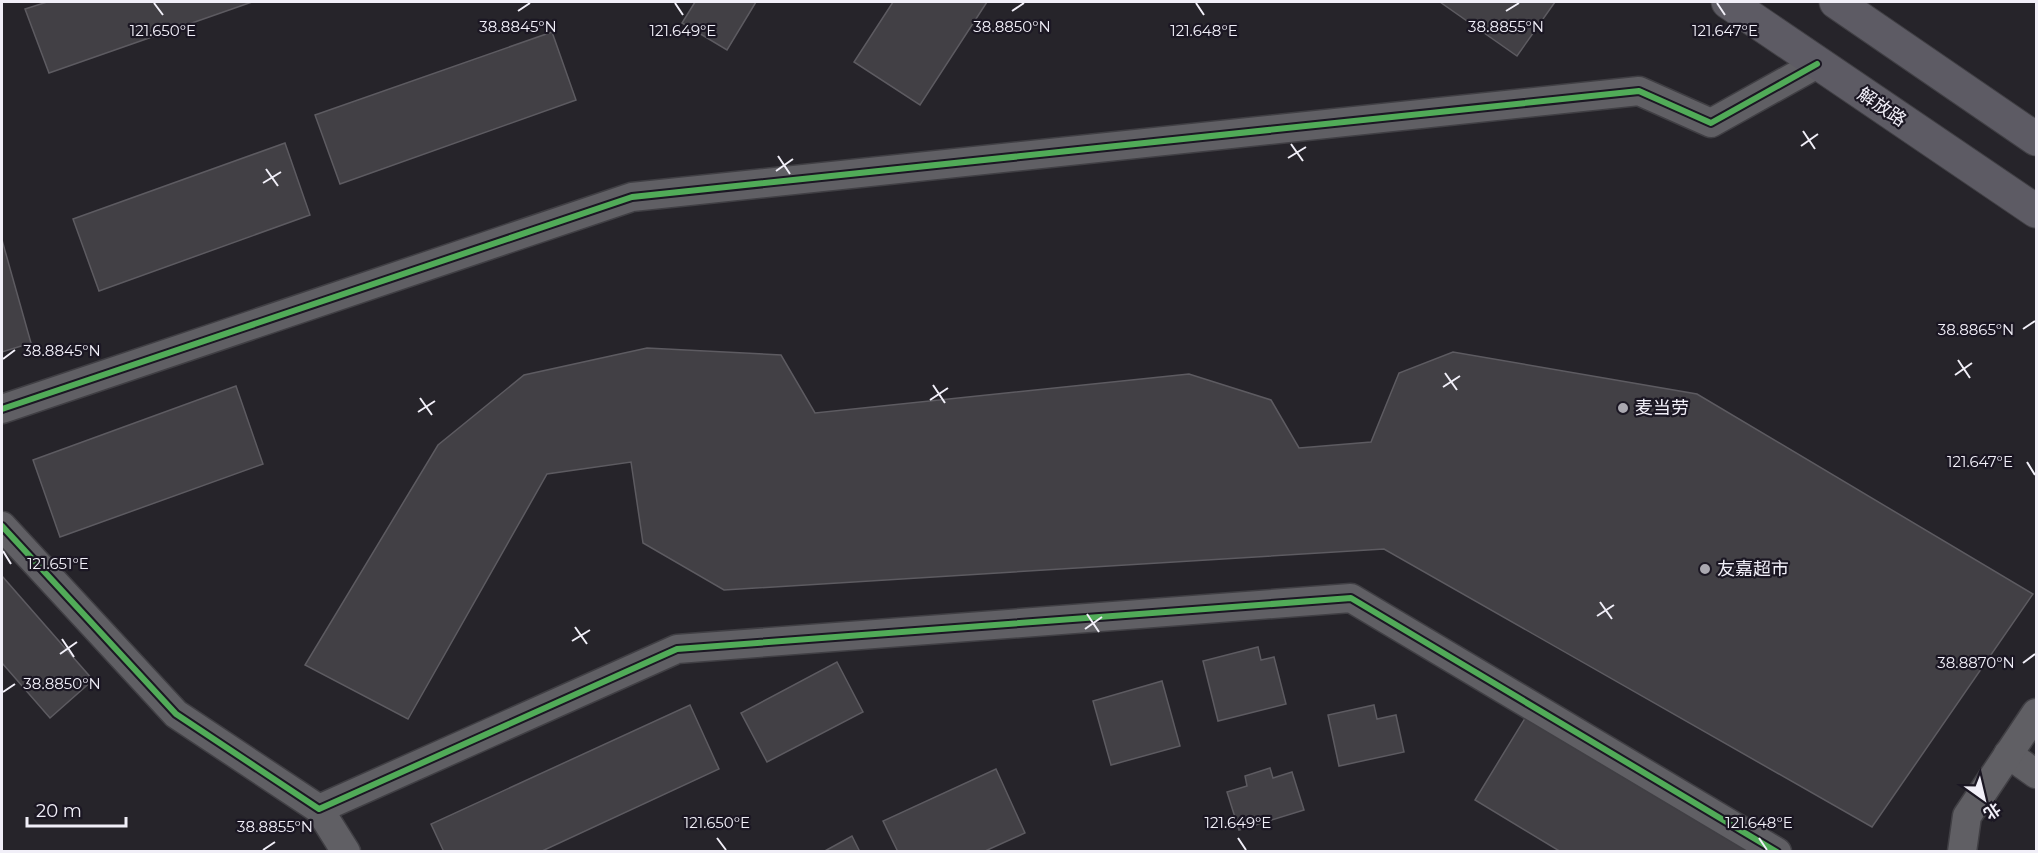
<svg xmlns="http://www.w3.org/2000/svg" width="2038" height="853" font-family="Montserrat,'Noto Sans SC',sans-serif">
<rect width="100%" height="100%" fill="#26242a"/>
<!-- building -->
<g fill="#424045" stroke="#5d5b61" stroke-width="1.5">
<polygon points="47,2 252,2 49,73 25,9"/>
<polygon points="695,2 756,2 727,50 682,23"/>
<polygon points="893,2 987,2 920,105 854,62"/>
<polygon points="1440,2 1555,2 1517,56"/>
<polygon points="552,32 576,100 340,184 315,115"/>
<polygon points="285,143 310,215 99,291 73,219"/>
<polygon points="2,240 31,343 2,352"/>
<polygon points="647,348 781,355 815,413 1189,374 1271,400 1299,448 1371,442 1399,373 1453,352 1697,394 2033,594 1872,827 1384,549 724,590 643,543 631,462 547,474 408,719 305,665 438,445 524,375"/>
<polygon points="236,386 263,464 60,537 33,460"/>
<polygon points="2,576 93,680 50,718 2,663"/>
<polygon points="1258,647 1261,660 1274,657 1286,704 1218,721 1203,661"/>
<polygon points="837,662 863,712 767,762 741,713"/>
<polygon points="1162,681 1180,746 1111,765 1093,701"/>
<polygon points="690,705 719,769 540,852 444,852 431,824"/>
<polygon points="1374,705 1377,719 1396,715 1404,752 1339,766 1328,715"/>
<polygon points="1527,715 1753,852 1561,852 1475,800"/>
<polygon points="1270,768 1273,778 1292,772 1304,810 1239,830 1227,792 1247,786 1245,776"/>
<polygon points="996,769 1025,833 983,852 898,852 883,821"/>
<polygon points="852,836 860,852 823,852"/>
</g>
<g fill="none" stroke-linecap="round" stroke-linejoin="round">
<defs>
<g id="minor">
<polyline points="2,409 632,197 1639,91 1711,123 1817,64"/>
<polyline points="2,526 176,714 319,809 677,649 1351,598 1777,852"/>
<polyline points="2008,754 2036,774"/>
<polyline points="319,809 346,852"/>
<polyline points="1962,852 1967,816 2036,713"/>
</g>
<g id="primary">
<polyline points="1728,2 2036,211"/>
<polyline points="1836,2 2036,139"/>
</g>
</defs>
<!-- minor casing -->
<use href="#minor" stroke="#403f44" stroke-width="31"/>
<!-- primary casing -->
<use href="#primary" stroke="#403f44" stroke-width="35"/>
<!-- minor -->
<use href="#minor" stroke="#605f64" stroke-width="28"/>
<!-- primary -->
<use href="#primary" stroke="#5d5b64" stroke-width="33"/>
<defs>
<g id="cycleway">
<polyline points="2,409 632,197 1639,91 1711,123 1817,64"/>
<polyline points="2,526 176,714 319,809 677,649 1351,598 1777,852"/>
</g>
</defs>
<!-- cycleway casing -->
<use href="#cycleway" stroke="#1b1723" stroke-width="10"/>
<!-- cycleway -->
<use href="#cycleway" stroke="#51ab58" stroke-width="6"/>
</g>
<!-- ticks -->
<path fill="none" stroke="#f1eff8" stroke-width="2" d="M154 3 163 15M675 3 683 15M1196 3 1204 15M1717 3 1725 15M518 11 530 3M1012 11 1024 3M1506 11 1519 3M1803 131 1815 149M1291 144 1303 161M1801 146 1818 134M778 156 790 174M1288 158 1306 147M266 169 278 186M776 171 793 159M263 183 281 172M2023 329 2035 321M3 359 15 350M1958 360 1970 378M1445 373 1457 390M1955 375 1972 363M933 385 945 403M1443 387 1460 376M420 398 432 415M930 400 948 388M418 412 435 401M2027 462 2035 475M3 551 11 564M1600 602 1612 619M1087 614 1099 632M1597 616 1614 605M575 627 587 644M1085 629 1102 617M62 639 74 657M572 641 590 630M60 654 77 642M2023 663 2035 654M3 692 15 684M717 838 726 850M1238 838 1246 850M1759 838 1767 850M263 850 275 842"/>
<!-- markers -->
<g fill="#aaa8b0" stroke="#1b1723" stroke-width="2">
<circle cx="1623" cy="408" r="6"/>
<circle cx="1705" cy="569" r="6"/>
</g>
<g text-anchor="middle" stroke-width="4.5" stroke-linejoin="round" paint-order="stroke">
<!-- street labels -->
<g font-size="18" fill="#f1eff8" stroke="#1b1723">
<text transform="translate(1882 107) rotate(34)" y="6">解放路</text>
</g>
<!-- poi labels -->
<g font-size="18" fill="#f1eff8" stroke="#1b1723" text-anchor="start">
<text x="1635" y="414">麦当劳</text>
<text x="1717" y="575">友嘉超市</text>
</g>
</g>
<g font-size="15" text-anchor="middle" fill="#f1eff8" stroke="#1b1723" stroke-width="4.5" stroke-linejoin="round" paint-order="stroke">
<text x="518" y="32">38.8845°N</text>
<text x="1012" y="32">38.8850°N</text>
<text x="1506" y="32">38.8855°N</text>
<text x="683" y="36">121.649°E</text>
<text x="1204" y="36">121.648°E</text>
<text x="1725" y="36">121.647°E</text>
<text x="163" y="36">121.650°E</text>
<text x="1976" y="335">38.8865°N</text>
<text x="62" y="356">38.8845°N</text>
<text x="1980" y="467">121.647°E</text>
<text x="58" y="569">121.651°E</text>
<text x="1976" y="668">38.8870°N</text>
<text x="62" y="689">38.8850°N</text>
<text x="717" y="828">121.650°E</text>
<text x="1238" y="828">121.649°E</text>
<text x="1759" y="828">121.648°E</text>
<text x="275" y="832">38.8855°N</text>
</g>
<!-- border -->
<rect width="2038" height="853" fill="none" stroke="#f1eff8" stroke-width="6"/>
<!-- north arrow -->
<g transform="translate(1984 799) rotate(146)" stroke="#1b1723" stroke-width="4.5" paint-order="stroke">
<path d="M0-4.5L10 22L0 15L-10 22Z" fill="#f1eff8"/>
<text y="-9" font-size="16" font-weight="bold" text-anchor="middle" fill="#f1eff8">北</text>
</g>
<!-- scale -->
<path d="M27 817v9h99v-9" fill="none" stroke="#f1eff8" stroke-width="3"/>
<text x="36" y="817" font-size="18" fill="#f1eff8" stroke="#1b1723" stroke-width="4.5" paint-order="stroke">20 m</text>
</svg>
